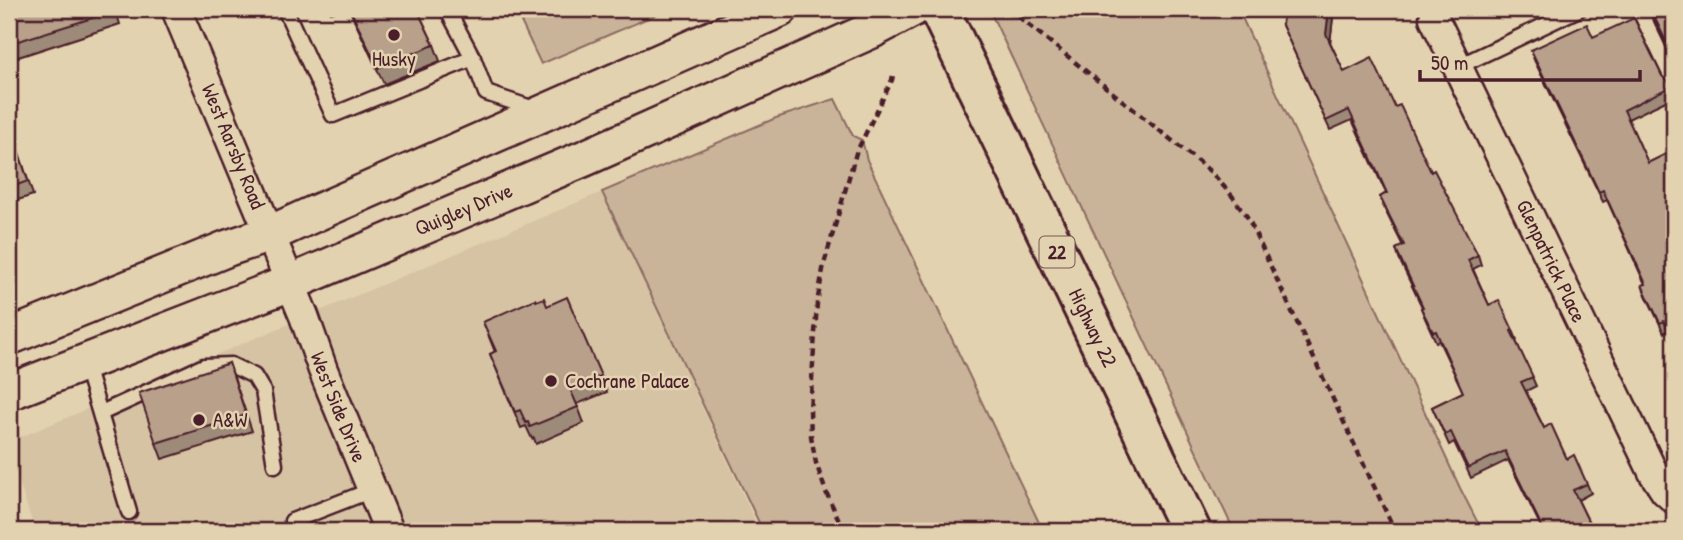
<svg xmlns="http://www.w3.org/2000/svg" width="1683" height="540" font-family="'Patrick Hand',sans-serif">
<rect width="100%" height="100%" fill="#e3d2af"/>
<filter id="ink" filterUnits="userSpaceOnUse"><feTurbulence type="fractalNoise" baseFrequency=".0143" numOctaves="2"/><feDisplacementMap in="SourceGraphic" scale="14" xChannelSelector="R" yChannelSelector="G"/><feConvolveMatrix kernelMatrix="1 2 1 2 8 2 1 2 1" color-interpolation-filters="sRGB"/></filter>
<g filter="url(#ink)">
<!-- built -->
<polygon fill="#d6c3a4" points="602,192 760,531 35,531 9,452 9,442"/>
<!-- green -->
<g fill="#cab499" stroke="#8a6a62" stroke-width="2">
<polygon points="515,9 669,9 541,64"/>
<polygon points="989,9 1238,9 1460,488 1482,531 1234,531"/>
<polygon points="835,99 853,136 862,140 867,160 1043,531 763,531 602,192 776,118"/>
</g>
<g fill="none" stroke-linecap="round" stroke-linejoin="round">
<defs>
<g id="service">
<polyline points="285,9 333,115 473,58"/>
<polyline points="447,9 473,58 486,93 537,110"/>
<polyline points="1639,9 1674,82"/>
<polyline points="1457,67 1579,9"/>
<polyline points="85,363 129,512"/>
<polyline points="101,413 204,366 231,365 254,376 263,391 275,465"/>
<polyline points="292,521 372,490"/>
</g>
<g id="minor">
<path id="s1" d="M176 9 304 316 323 370 389 531"/>
<path id="s2" d="M1434 18 1654 474 1665 491 1674 499"/>
</g>
<g id="tertiary">
<polyline points="9,337 228,248 270,234 307,217 780,9"/>
<path id="s3" d="M9 392 290 283 585 158 872 30 912 9"/>
</g>
<g id="primary">
<path id="s4" d="M939 9 1191 531"/>
</g>
</defs>
<!-- service casing -->
<use href="#service" stroke="#4a1f2b" stroke-width="19"/>
<!-- minor casing -->
<use href="#minor" stroke="#4a1f2b" stroke-width="33"/>
<!-- tertiary casing -->
<use href="#tertiary" stroke="#4a1f2b" stroke-width="40"/>
<!-- primary casing -->
<use href="#primary" stroke="#4a1f2b" stroke-width="44"/>
<!-- path -->
<g stroke="#4a1f2b" stroke-width="4.5" stroke-dasharray="7 5" stroke-linecap="butt">
<polyline points="1009,9 1211,172 1233,197 1248,218 1395,531"/>
<polyline points="844,531 826,492 816,463 811,436 810,410 817,303 824,264 856,153 892,80 893,75"/>
</g>
<!-- service -->
<use href="#service" stroke="#e3d2af" stroke-width="14"/>
<!-- minor -->
<use href="#minor" stroke="#e3d2af" stroke-width="28"/>
<!-- tertiary -->
<use href="#tertiary" stroke="#e3d2af" stroke-width="35"/>
<!-- primary -->
<use href="#primary" stroke="#e3d2af" stroke-width="38"/>
</g>
<!-- wall -->
<g fill="#9e8a78" stroke="#4a1f2b" stroke-width="2">
<polygon points="9,9 115,9 120,24 9,60"/>
<polygon points="329,9 343,9 331,13"/>
<polygon points="349,9 417,9 434,45 440,61 384,84"/>
<polygon points="1334,9 1330,42 1344,72 1395,107 1478,255 1481,265 1473,269 1489,305 1513,330 1517,340 1516,341 1536,386 1526,391 1544,428 1587,484 1591,493 1578,500 1593,531 1596,531 1543,531 1508,460 1471,478 1454,442 1449,445 1432,407 1463,392 1439,341 1436,342 1425,318 1421,308 1422,307 1399,259 1396,249 1403,246 1383,206 1380,197 1386,193 1352,120 1330,130 1282,25"/>
<polygon points="1674,9 1674,60 1651,10"/>
<polygon points="1593,37 1669,82 1674,81 1674,97 1628,119 1648,163 1674,150 1674,344 1668,331 1664,333 1646,295 1642,285 1645,284 1607,200 1603,202 1534,60 1531,50"/>
<polygon points="9,122 33,195 12,202 9,194"/>
<polygon points="536,301 547,306 601,376 607,392 577,404 584,423 536,444 534,438 532,439 526,426 521,428 490,354 495,352 483,322"/>
<polygon points="229,363 252,431 162,459 156,443"/>
</g>
<!-- shaded-wall -->
<polygon fill="#817061" stroke="#4a1f2b" stroke-width="2" points="1329,9 1334,9 1330,44 1326,34"/>
<!-- building -->
<g fill="#b8a08b" stroke="#4a1f2b" stroke-width="2">
<polygon points="9,9 115,9 115,11 9,44"/>
<polygon points="350,9 417,9 434,45 378,68"/>
<polygon points="1284,9 1329,9 1326,34 1344,72 1372,58 1395,107 1400,105 1431,172 1434,170 1478,255 1468,260 1489,305 1499,300 1513,330 1511,331 1533,377 1521,382 1544,428 1551,424 1567,459 1574,455 1587,484 1573,490 1593,531 1596,530 1596,531 1544,531 1505,451 1468,468 1451,432 1445,435 1432,407 1463,392 1436,331 1433,332 1421,308 1423,307 1396,249 1404,245 1380,197 1387,193 1349,110 1326,121 1282,25"/>
<polygon points="1655,9 1674,9 1674,58 1651,10"/>
<polygon points="1634,18 1662,76 1669,82 1674,81 1674,85 1624,110 1648,163 1674,150 1674,342 1664,321 1660,323 1642,285 1646,284 1603,190 1599,192 1531,50 1587,24 1593,37"/>
<polygon points="9,123 28,181 9,188"/>
<polygon points="567,297 601,376 570,389 578,407 530,427 528,422 526,423 520,410 515,412 490,354 496,351 483,322 535,299 536,301 544,298 547,306"/>
<polygon points="229,363 246,415 156,443 139,393"/>
</g>
</g>
<!-- markers -->
<g fill="#4a1f2b" stroke="#e3d2af" stroke-width="2.5">
<circle cx="394" cy="35" r="7"/>
<circle cx="551" cy="381" r="7"/>
<circle cx="199" cy="420" r="7"/>
</g>
<g text-anchor="middle" stroke-width="5" stroke-linejoin="round" paint-order="stroke">
<!-- shield labels -->
<rect fill="#e3d2af" stroke="#785553" stroke-width="2" x="1039.5" y="236.5" width="35" height="31" rx="5"/>
<g font-size="19" font-weight="bold" fill="#4a1f2b">
<text x="1057" y="259">22</text>
</g>
<!-- poi labels -->
<g font-size="21" fill="#4a1f2b" stroke="#e3d2af" text-anchor="start">
<text x="394" y="66" text-anchor="middle">Husky</text>
<text x="565" y="388">Cochrane Palace</text>
<text x="213" y="427">A&amp;W</text>
</g>
<!-- street labels -->
<g font-size="21" fill="#4a1f2b" stroke="#e3d2af">
<text dy="7" stroke="none"><textPath href="#s1" startOffset="149">West Aarsby Road</textPath></text>
<text dy="7" stroke="none"><textPath href="#s3" startOffset="490">Quigley Drive</textPath></text>
<text dy="7" stroke="none"><textPath href="#s2" startOffset="270">Glenpatrick Place</textPath></text>
<text dy="7" stroke="none"><textPath href="#s4" startOffset="354">Highway 22</textPath></text>
<text dy="7" stroke="none"><textPath href="#s1" startOffset="430">West Side Drive</textPath></text>
</g>
</g>
<!-- margin -->
<rect width="1683" height="540" fill="none" stroke="#e3d2af" stroke-width="35"/>
<rect x="18" y="18" width="1648" height="505" fill="none" stroke="#4a1f2b" stroke-width="2.5" filter="url(#ink)"/>
<!-- scale -->
<path d="M1420 70v10h220v-10" fill="none" stroke="#4a1f2b" stroke-width="3.5"/>
<text x="1431" y="70" font-size="21" fill="#4a1f2b" stroke="#e3d2af" stroke-width="5" paint-order="stroke">50 m</text>
</svg>
